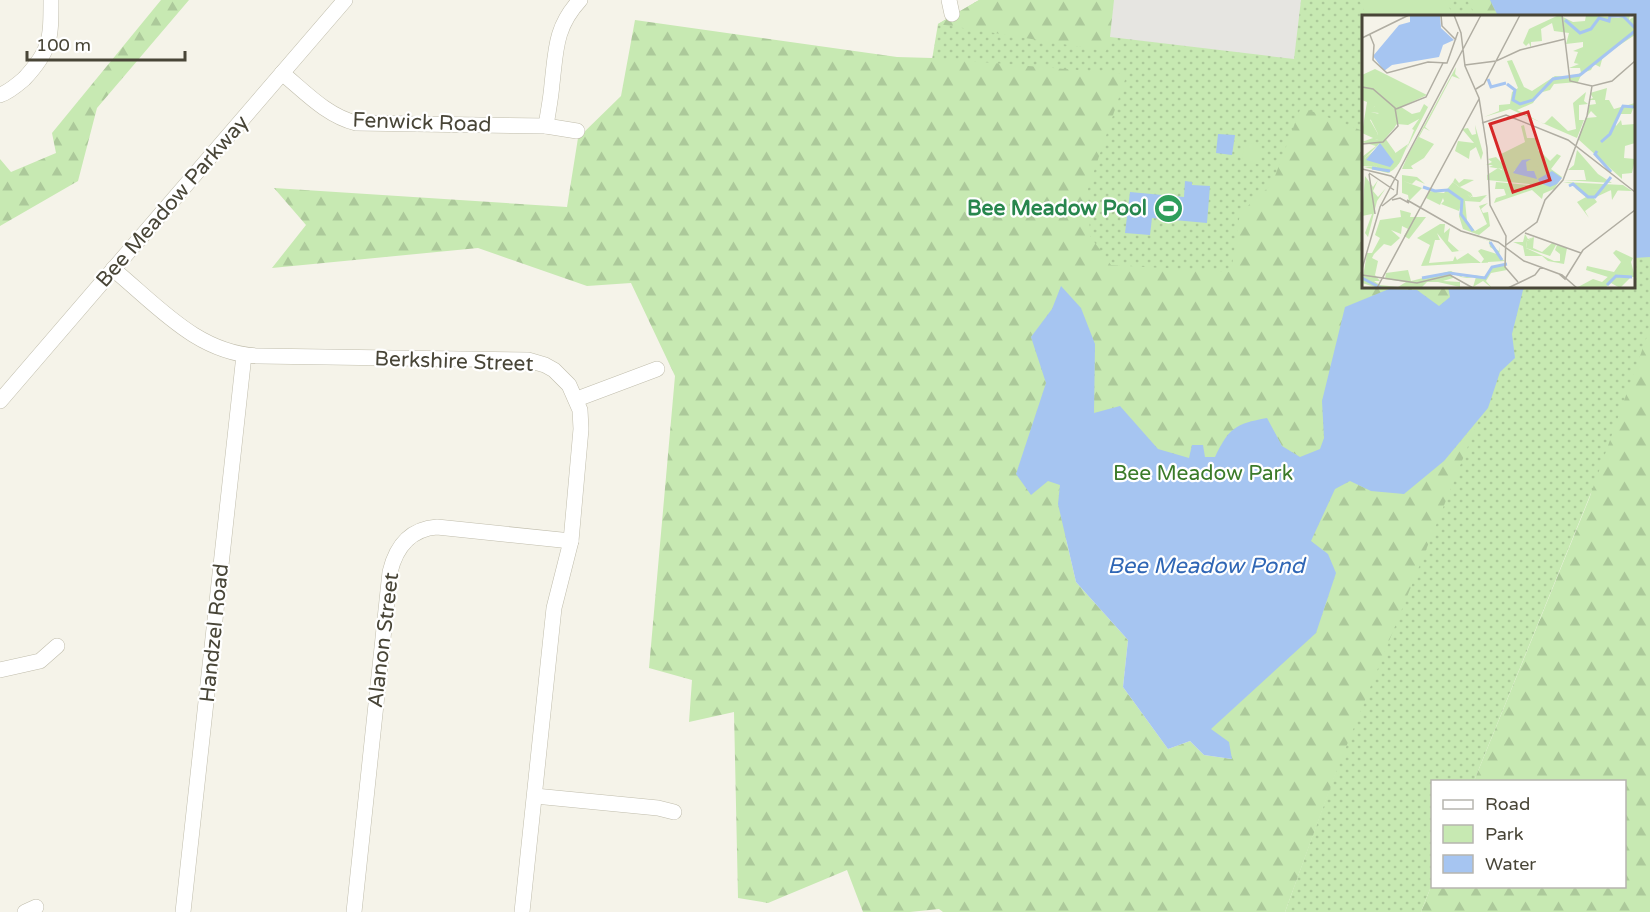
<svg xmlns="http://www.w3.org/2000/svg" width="1650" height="912" font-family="'Varela Round',sans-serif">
<defs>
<pattern id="green-dots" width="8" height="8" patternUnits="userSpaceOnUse" patternTransform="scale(1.5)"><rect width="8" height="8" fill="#c7e9b2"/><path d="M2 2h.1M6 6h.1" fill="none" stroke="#acc99a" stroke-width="1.8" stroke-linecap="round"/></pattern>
<pattern id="forest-firs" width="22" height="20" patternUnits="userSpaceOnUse" patternTransform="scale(1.5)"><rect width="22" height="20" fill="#c7e9b2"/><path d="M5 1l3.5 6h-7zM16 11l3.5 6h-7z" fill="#acc99a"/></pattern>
</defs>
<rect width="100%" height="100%" fill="#f5f3e9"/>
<!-- green -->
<path fill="url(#green-dots)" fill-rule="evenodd" d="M979 0H1650V463L1591 493 1474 781 1432 782V884L1421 912H1285L1337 768 878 381 938 24ZM1364 16H1634V286H1364Z"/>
<!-- forest -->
<g fill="url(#forest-firs)">
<polygon points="161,0 189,0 97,108 78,181 0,226 0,159 11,172 56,153 52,133"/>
<polygon points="979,0 1114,0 1110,37 1106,51 938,24"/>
<polygon points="1467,0 1490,0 1498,16 1476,16"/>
<path d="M635 20 897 57 932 58 1127 74 1088 189 1090 236 1111 265 1231 272 1240 213 1272 184 1301 107 1363 131 1364 286 1448 287 1451 297 1439 306 1417 290 1322 401 1324 438 1321 449 1300 457 1282 446 1266 418C1236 424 1228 428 1215 457H1205L1192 445 1189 458 1158 449 1120 406 1094 413 1095 344 1061 287 1052 309 1031 337 1046 383 1016 474 1048 480 1060 485 1058 504 1076 582 1128 640 1123 687 1168 749 1190 741 1204 755 1232 759 1210 729 1316 633 1336 573 1328 554 1311 541 1335 489 1350 481 1371 491 1444 461 1479 419 1338 767 1285 912H943L939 909 910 912H863L847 870 768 903 738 898 734 712 689 722 692 680 649 668 675 376 631 283 587 286 478 248 272 268 306 225 274 188 567 207 578 138 621 96Z"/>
<polygon points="1650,328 1650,912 1421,912 1432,884 1432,886 1624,886 1624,782 1474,781 1589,499"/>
</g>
<!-- pitch -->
<g fill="#c7e9b2">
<polygon points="1359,0 1445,0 1454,16 1367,16"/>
<polygon points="1244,143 1261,144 1260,164 1242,163"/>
</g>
<!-- parking -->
<polygon fill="#e6e5e1" points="1114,0 1301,0 1294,59 1110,37"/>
<!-- water -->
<g fill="#a6c5f1">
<polygon points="1490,0 1650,0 1650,257 1634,258 1634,16 1498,16"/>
<polygon points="1218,134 1235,135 1232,155 1216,153"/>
<polygon points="1185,181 1192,182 1192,185 1210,186 1207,223 1152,218 1150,235 1125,233 1130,192 1184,197"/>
<path d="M1061 286 1081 308 1095 344 1094 413 1120 406 1158 449 1189 458 1192 445H1203L1205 457H1215C1229 428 1235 424 1267 418L1282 446 1300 457 1320 449 1324 438 1322 401 1345 307 1389 289 1417 290 1439 306 1450 297 1448 287H1526L1523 290 1512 334 1515 358 1500 372 1488 408 1444 461 1404 494 1371 491 1350 481 1335 489 1311 541 1328 554 1336 573 1316 633 1211 729 1229 742 1232 759 1204 755 1190 741 1168 749 1123 687 1128 640 1076 582 1058 504 1060 485 1048 481 1031 495 1016 474 1046 383 1031 337 1052 309Z"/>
</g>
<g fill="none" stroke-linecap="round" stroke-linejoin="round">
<defs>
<g id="minor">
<polyline points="949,0 952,14"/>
<path d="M282 73C305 92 327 116 356 123L546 126 577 131"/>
<path d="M0 95C9 92 17 85 24 79 51 50 51 39 51 0"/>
<path d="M546 126C548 112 551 98 552 84 556 50 555 27 580 0"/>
<path d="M113 269C158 306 198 354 259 356L528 360 545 365 554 370 569 385 580 410 581 429 571 541 554 608 522 912"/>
<polyline points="577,399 657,369"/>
<polyline points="0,401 345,0"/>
<polyline points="0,670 40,661 57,646"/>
<polyline points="535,796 658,808 674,812"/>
<polyline points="25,912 36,907"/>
<polyline points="183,912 244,355"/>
<path d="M354 912 390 572C396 547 410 529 437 527L571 541"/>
</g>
</defs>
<!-- minor casing -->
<use href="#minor" stroke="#c0bdac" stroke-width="16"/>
<!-- minor -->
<use href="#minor" stroke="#fff" stroke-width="15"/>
</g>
<!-- icons -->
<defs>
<symbol id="stadium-disc" viewBox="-11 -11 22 22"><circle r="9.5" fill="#2e9e5b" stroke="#fff"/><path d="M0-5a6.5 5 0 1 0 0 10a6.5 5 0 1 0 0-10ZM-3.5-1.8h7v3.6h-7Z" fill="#fff"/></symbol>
</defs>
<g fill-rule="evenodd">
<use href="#stadium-disc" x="1152" y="192" width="33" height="33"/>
</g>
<g text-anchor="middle" stroke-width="4.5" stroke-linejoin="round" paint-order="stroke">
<!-- street labels -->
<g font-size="21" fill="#484537" stroke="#fff">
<text transform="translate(422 122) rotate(2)" y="7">Fenwick Road</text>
<text transform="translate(172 201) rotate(-49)" y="7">Bee Meadow Parkway</text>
<text transform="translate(454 361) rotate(2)" y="7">Berkshire Street</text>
<text transform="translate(214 633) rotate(-84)" y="7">Handzel Road</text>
<text transform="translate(383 640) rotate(-83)" y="7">Alanon Street</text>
</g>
<!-- leisure labels -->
<g font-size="21" font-weight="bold" fill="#27864d" stroke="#fff" text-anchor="end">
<text x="1147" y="215">Bee Meadow Pool</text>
</g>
<!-- park labels -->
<g font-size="21" fill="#3b7b2a" stroke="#fff">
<text x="1203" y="480">Bee Meadow Park</text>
</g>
<!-- water labels -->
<g font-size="22" font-style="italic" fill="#2f66b5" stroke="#fff">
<text x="1206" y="573">Bee Meadow Pond</text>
</g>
</g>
<!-- overview -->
<g transform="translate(1362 15)">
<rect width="273" height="273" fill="#f5f3e9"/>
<path d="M178 136 188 146 195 139 199 141 189 154 200 162 192 174 178 180 167 169 125 165V160L136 153 141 156 137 162H152L162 138ZM91 167 110 182 126 183H109L100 175 90 178 100 187 97 196 79 189 82 186 81 183 78 190 64 183 67 176 82 178ZM201 167 261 170 270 176 214 174 211 169ZM172 222 171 233 180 237 190 228 194 230 188 241 164 233 165 226ZM254 235 271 243 269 247 273 262H246L224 255 225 251 252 257 259 247 251 238Z" fill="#c7e9b2"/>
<path d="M197 0 211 7 223 6 224 0 256 3 268 0 267 5 273 1V20L241 41 238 52 232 49 229 55 220 58 216 67 192 69 188 75 177 78 171 88 155 95 182 109 190 101 206 116 214 114 211 88 224 77 222 86 226 89 217 90V105H222L215 123 148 94 122 102 137 96V90L148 89 150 77 156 73 145 46 150 45 162 72 170 76 193 61 208 62 219 58 218 53H207L217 49 212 48 216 37 211 36 221 32V27L204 29 207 18 192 16 190 8 179 14 180 26 169 27V33L167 28 164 31 161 28 167 14ZM94 52 93 59 98 64 90 61 63 112 68 116 62 113 57 122 72 129 62 143 49 151 51 154H40L46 140ZM13 54 65 80 39 92 50 99 58 97 62 89 66 92 83 59 44 135 52 115 50 114 57 104 46 110 35 109 23 123 33 137 37 148 34 152 17 129 3 143 15 152 0 151V142L14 131 0 127 11 123 0 118 5 87 0 85V60ZM13 91 28 93 32 111 17 125 13 124 16 119 8 105 17 99 9 97ZM245 73 243 85H247L252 94 273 88 269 99H257L253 108 254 111 259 105 260 110 273 109V128L263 131 262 143 273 144 270 158 260 159V164L216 124 224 103 235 102 229 96 225 102 227 90 234 89 233 85H226L231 83 228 78ZM113 110 121 138 119 145 114 132 108 136 107 144 93 136 96 126 112 128 100 114 106 113 110 120 114 119ZM162 110 165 123H174L178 144 171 145V151L179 152V161L188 154 190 156 177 164 165 156 166 144 152 156 169 163 137 162 132 156 138 159 140 154 127 152 131 150H124L130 147 126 144 134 142 141 149 139 139 163 127 159 111ZM215 135 236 159 250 168 201 165H224L222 155H206L212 150ZM40 160 55 162 63 169 54 165 50 169 41 166 60 173 47 186 46 180 40 178ZM3 161 11 172 16 165 11 176 16 182 24 173 15 186 6 222 3 218 10 199 0 201ZM93 163 97 168 102 164 112 165 98 172 109 178 111 182 105 179 109 183 125 180 118 187 103 186 105 206 113 216 125 209 117 191 126 188 119 194 121 198 126 197 128 211 117 220 101 214 97 201 100 187 88 176 91 169 100 174 91 167ZM134 167 188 172 192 171 182 175 180 184 170 175 132 188 134 183 144 180 142 174H133ZM214 174H227L256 175 250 185 249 175 232 183 235 187 223 196 227 203 215 187 224 182ZM38 195 49 198 48 202H64L47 224 42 221 46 214 40 211 39 219 29 215 38 223 29 231 22 229 12 239 10 243 16 246 13 260 18 266H12L18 270 36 272 44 267 23 264 24 258 46 255 49 266 89 256 101 262 111 260 123 262 132 251 142 249 145 255 129 258 124 266 130 273 121 266 111 272 114 262 105 263 99 262 89 258 91 263 81 266 98 267V272L76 267H65L59 273H16L0 268 5 238H10L18 223 13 220 18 205 39 202ZM78 209H83L82 218 88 213 86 226 97 236 105 235 90 237 75 218 78 225H73L67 248 91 246 93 241 95 245 106 238 119 248 122 244 116 236 119 234 135 239 136 237 128 232 127 226 108 220 128 226 129 231 137 236 138 231 137 242 143 246 59 251 68 230 55 223ZM163 219 166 224 172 222 165 226 164 233 192 246H198V239L193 235 195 230 205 233 202 249 186 246 180 241H163L161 231 151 227H161ZM248 260 269 262 258 273 249 268 243 273 216 272 231 264 240 267Z" fill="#c7e9b2" fill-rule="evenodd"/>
<path d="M15 89H25L33 96V112L21 126 12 124 16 119 8 103 17 98 7 97ZM46 129 38 147 34 152 31 155 26 158 2 152H15L5 146 3 143 17 132 4 145 32 147 34 151 32 139Z" fill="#c7e9b2"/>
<path d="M48 0H78L79 13 92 25 81 30 77 42 30 50 22 56 11 41 37 10 48 7ZM18 128 32 147 28 152 4 145ZM169 144 164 147 165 156H172L175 164 151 158 160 145ZM190 156 200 163 195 169 188 172 178 168 176 164Z" fill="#a6c5f1"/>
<path fill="none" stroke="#a6c5f1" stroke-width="3" d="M203 5 218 18 229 14 237 3 247 6 248 1H261L273 13M126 64 129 72 144 68M145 69 153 75 151 85 158 89 171 85 191 64 218 60 273 16M239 127 248 119 261 91 273 92M235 136 233 139 249 157M10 153 28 156M207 171 211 169 226 182H233L249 162M61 172 73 176 86 175 100 185 99 199 111 216M128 227 140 245M0 263 19 273M60 263 87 258 123 263 130 252 145 249M245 270 254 261 270 262"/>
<path fill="none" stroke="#b0ada2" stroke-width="1.5" d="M79 0 80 11 94 25M92 0 99 18 103 51 117 83 125 133 128 190 144 221 143 252 156 267M200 0 208 66 230 71M8 20 12 30 11 45 25 58 66 47 85 48 96 17M0 23 47 0M103 50 134 46 158 0M0 72 11 74 33 93 36 111 21 127 0 129M114 74 122 69 134 46 158 35 203 24M34 94 64 82 81 48M120 108 144 100 206 125 273 177M0 154 29 161 36 166 35 179 20 191M7 158 32 175M7 159 13 199M30 185 38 183 47 188M45 185 99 216 136 227 162 246 200 260 215 273M163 218 219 238M144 230 175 207 183 185 201 165 225 101 230 71 250 66 273 46M0 254 18 192 119 0M197 259 203 264 221 235 273 195M0 260 55 268 88 260 111 273M15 273 117 84M146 273 173 260 179 252"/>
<path fill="#d62828" fill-opacity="0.15" stroke="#d62828" stroke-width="3" d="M166 97 188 165 151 177 128 109Z"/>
<rect width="273" height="273" fill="none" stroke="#484537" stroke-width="3"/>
</g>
<!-- legend -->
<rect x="1431" y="780" width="195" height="108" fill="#ffffff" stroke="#b6b5af" stroke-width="1.5"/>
<rect x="1443" y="800" width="30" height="9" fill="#ffffff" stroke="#b6b5af" stroke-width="1.5"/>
<text x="1485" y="810" font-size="18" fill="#484537">Road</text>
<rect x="1443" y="825" width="30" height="18" fill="#c7e9b2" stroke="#b6b5af" stroke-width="1.5"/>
<text x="1485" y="840" font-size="18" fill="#484537">Park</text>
<rect x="1443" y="855" width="30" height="18" fill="#a6c5f1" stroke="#b6b5af" stroke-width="1.5"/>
<text x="1485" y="870" font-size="18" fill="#484537">Water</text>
<!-- scale -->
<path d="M27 51v9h158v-9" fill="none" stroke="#484537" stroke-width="3"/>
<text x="36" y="51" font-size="18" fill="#484537" stroke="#ffffff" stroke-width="4.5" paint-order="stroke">100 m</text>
</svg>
